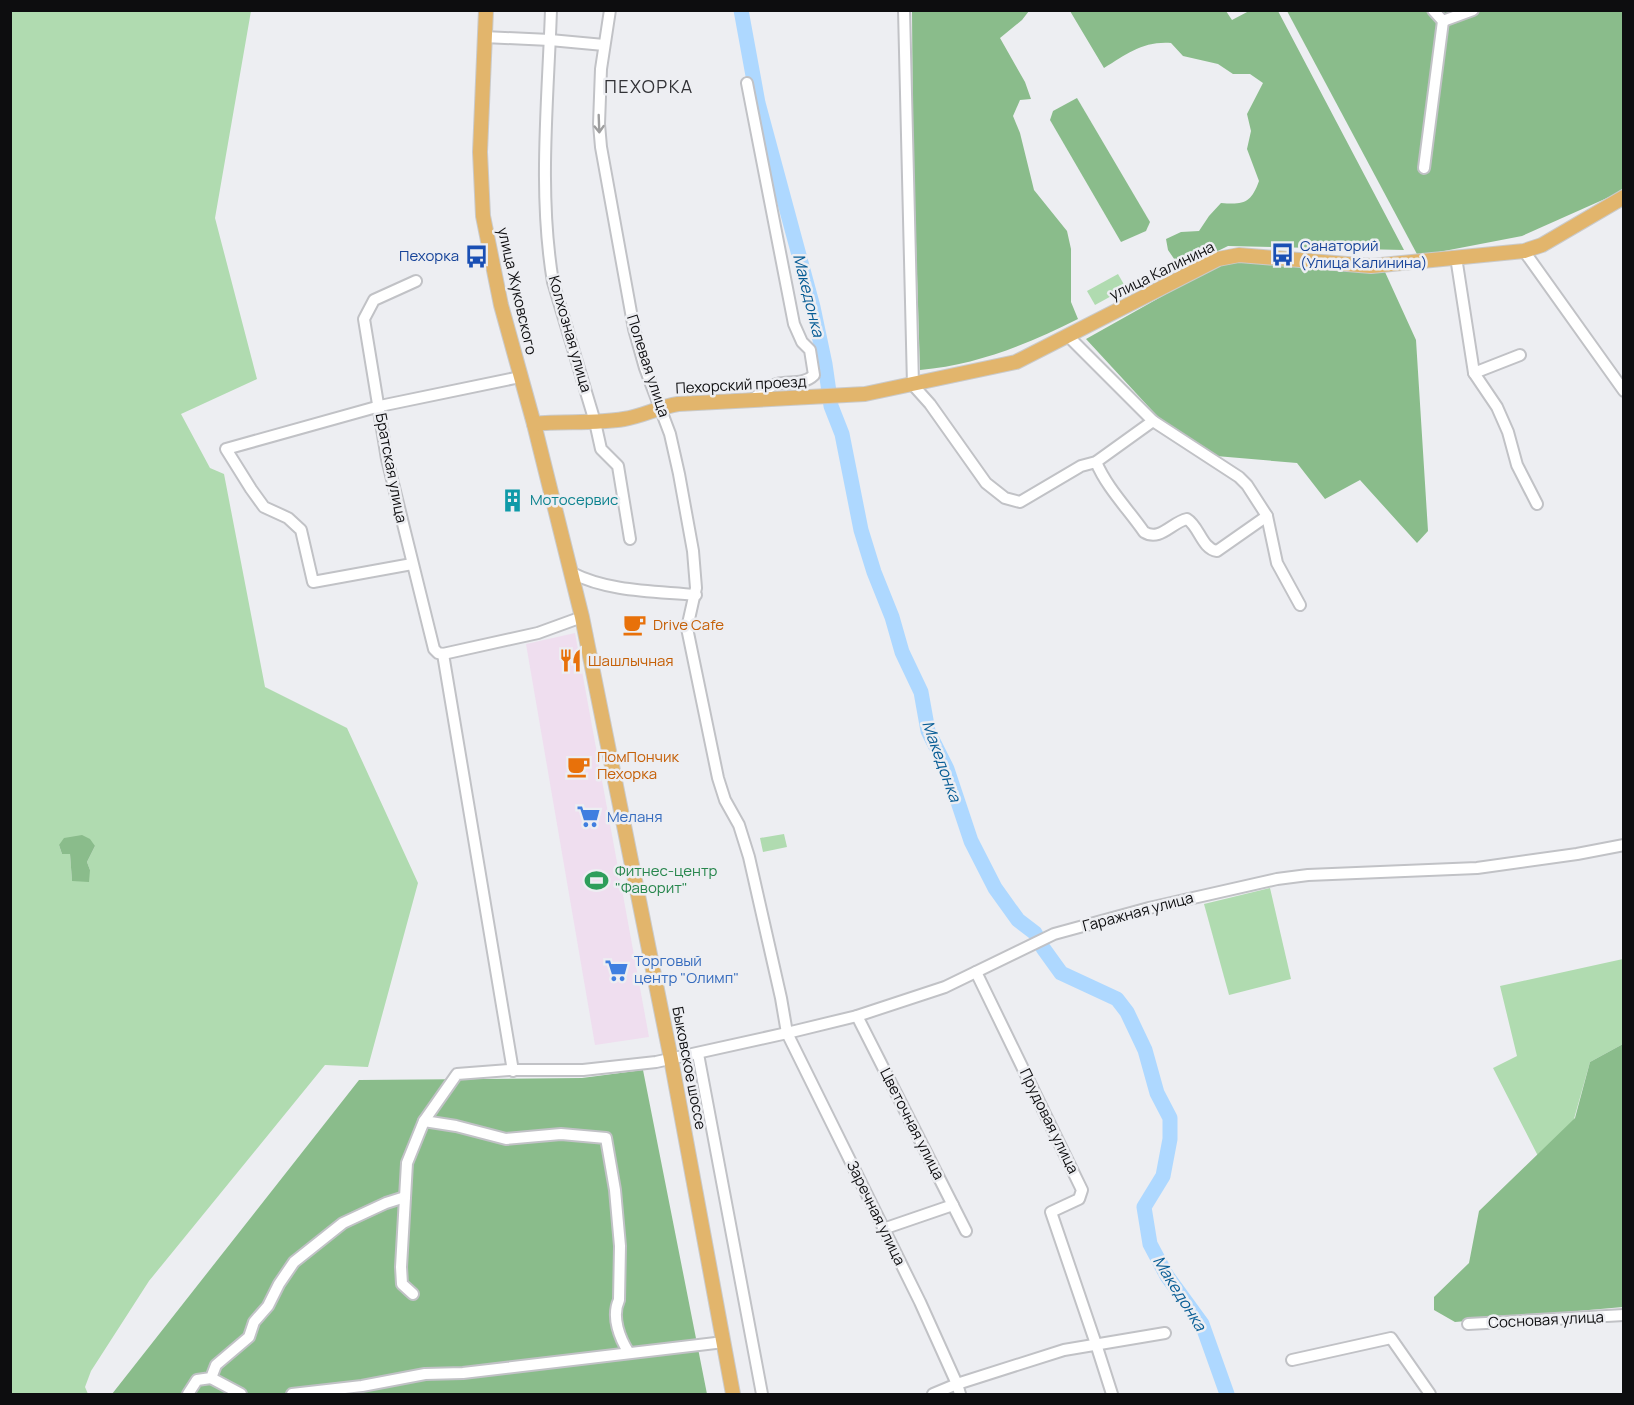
<svg xmlns="http://www.w3.org/2000/svg" width="1634" height="1405" font-family="Manrope,sans-serif">
<rect width="100%" height="100%" fill="#edeef2"/>
<!-- commercial -->
<polygon fill="#efdeef" points="575,633 649,1037 595,1045 526,644"/>
<!-- green -->
<g fill="#b0dbb0" fill-rule="evenodd">
<path d="M10 11H251L215 218 257 379 181 414 210 468 224 474 265 687 347 728 418 883 368 1067 325 1065 149 1281 91 1371 85 1387 88 1394H11ZM59 845 95 846 87 862 90 870 72 881 70 854H62Z"/>
<polygon points="1118,274 1126,288 1095,305 1087,291"/>
<polygon points="784,834 787,847 763,852 760,838"/>
<polygon points="1270,888 1291,979 1229,995 1204,904"/>
<polygon points="1623,959 1623,1044 1590,1062 1572,1126 1538,1156 1493,1068 1517,1056 1500,986"/>
</g>
<!-- forest -->
<g fill="#8abc8b">
<path d="M912 11H1029L1022 20 1000 38 1025 82 1031 99 1020 100 1013 116 1020 133 1034 190 1067 231 1071 249V302L1078 319C1028 344 977 365 920 370L913 146Z"/>
<path d="M1070 11H1226L1232 20 1249 11H1278L1404 250 1228 246 1181 269 1168 250 1166 239 1181 232 1199 231 1209 216 1221 203C1244 205 1251 203 1259 181L1247 149 1251 131 1247 114 1263 83 1250 74H1233L1218 64 1183 56 1171 43C1143 41 1127 54 1104 68Z"/>
<polygon points="1287,11 1623,11 1623,188 1616,194 1522,236 1418,256"/>
<polygon points="1077,98 1150,222 1146,231 1121,242 1050,120 1053,111"/>
<polygon points="1236,260 1385,272 1416,340 1428,531 1417,543 1360,480 1325,499 1297,463 1216,456 1159,418 1086,339 1216,266"/>
<polygon points="82,835 90,839 95,846 87,862 90,870 89,882 72,881 70,854 62,854 59,845 64,838"/>
<polygon points="1623,1044 1623,1307 1455,1322 1434,1310 1434,1297 1469,1263 1479,1211 1575,1118 1590,1062"/>
<polygon points="643,1070 707,1394 112,1394 359,1080 582,1078"/>
</g>
<g fill="none" stroke-linecap="round" stroke-linejoin="round">
<!-- river -->
<polyline stroke="#aed8ff" stroke-width="15" points="741,10 758,103 813,307 825,364 831,406 842,434 861,530 874,572 892,617 902,652 921,692 928,731 947,769 971,841 995,888 1018,920 1035,933 1043,948 1061,973 1117,999 1127,1012 1145,1050 1157,1093 1170,1118 1170,1139 1163,1176 1144,1207 1150,1244 1167,1276 1202,1324 1227,1394"/>
<defs>
<g id="minor">
<path d="M551 10C548 100 538 193 553 282L595 422 601 449 618 466 630 539"/>
<polyline points="610,10 601,69 599,124 601,147 634,329 645,368 670,434 679,474 693,551 696,588 687,628 718,778 725,800 739,825 749,857 781,998 787,1033 920,1302 957,1384 960,1394"/>
<polyline points="904,10 913,385 930,404 986,483 1005,498 1020,502 1081,466 1096,462 1153,421"/>
<polyline points="1433,10 1443,21"/>
<polyline points="1443,21 1473,10"/>
<polyline points="484,37 550,40 604,45"/>
<path d="M747 83 794 324 802 342 810 350 814 375C804 385 789 381 777 384 768 387 759 394 752 400"/>
<polyline points="1424,168 1443,21"/>
<polyline points="1524,251 1624,391"/>
<polyline points="1456,257 1474,373 1497,407 1508,432 1517,465 1537,504"/>
<polyline points="416,281 374,300 364,319 387,459 434,649 438,653 443,654 538,633 582,617"/>
<polyline points="1069,337 1153,421 1239,477 1247,485 1267,516 1277,563 1300,605"/>
<polyline points="1474,373 1520,355"/>
<path d="M1096 462C1107 488 1128 509 1144 532 1160 542 1172 522 1187 519 1199 526 1202 549 1217 551L1267 516"/>
<polyline points="412,564 313,582 301,530 288,518 264,507 251,489 226,449 380,406 520,377"/>
<path d="M572 573C609 592 655 591 696 595"/>
<polyline points="443,654 513,1071"/>
<polyline points="976,972 1082,1190 1079,1199 1051,1212 1096,1344 1112,1394"/>
<polyline points="857,1016 966,1231"/>
<polyline points="698,1054 762,1394"/>
<path d="M424 1121 456 1126 506 1139 561 1134 606 1138 615 1190 620 1246 619 1300C611 1317 620 1339 629 1353"/>
<polyline points="883,1229 953,1205"/>
<polyline points="413,1294 402,1284 401,1267 407,1163 424,1121 457,1074 509,1070 583,1070 656,1062 787,1033 857,1016 945,987 1054,934 1149,908 1277,879 1308,875 1477,868 1577,854 1624,845"/>
<polyline points="1468,1324 1624,1315"/>
<polyline points="1292,1360 1391,1338 1430,1394"/>
<polyline points="211,1378 241,1394"/>
<polyline points="188,1394 197,1380 211,1378 216,1365 249,1337 254,1322 268,1306 279,1284 294,1262 343,1223 386,1203 405,1197"/>
<polyline points="292,1394 362,1386 425,1374 463,1373 724,1342"/>
<polyline points="933,1394 957,1384 1064,1350 1165,1333"/>
</g>
<g id="major">
<polyline points="486,10 480,152 483,216 501,305 534,424 582,617 671,1059 733,1394"/>
<path d="M534 424C564 421 594 424 624 419 643 416 659 407 678 404L865 394 1016 362 1218 259 1239 255 1371 266 1524 251 1542 245 1624 197"/>
</g>
</defs>
<!-- minor casing -->
<use href="#minor" stroke="#c1c2c6" stroke-width="14"/>
<!-- major casing -->
<use href="#major" stroke="#cacaca" stroke-width="16"/>
<!-- minor -->
<use href="#minor" stroke="#fff" stroke-width="10"/>
<!-- major -->
<use href="#major" stroke="#e2b56c" stroke-width="14"/>
</g>
<!-- one-way arrows -->
<defs><path id="oneway-shaft" d="M-6 0H5M1.5-3L5.5 0L1.5 3" fill="none" stroke-width="1.6" stroke-linecap="round" stroke-linejoin="round" transform="scale(1.5)"/></defs>
<use stroke="#9e9e9f" href="#oneway-shaft" transform="translate(599 124) rotate(88)"/>
<!-- icons -->
<defs>
<symbol id="bus-bare" viewBox="-9 -9 18 18"><path d="M-5-6H5V4H4V6H2V4H-2V6H-4V4H-5ZM-3.5-4V0h7V-4ZM-3.5 1.2v1.5H-2V1.2ZM2 1.2v1.5H3.5V1.2Z" fill="#1a4fb4" stroke="#edeef2" stroke-width="2.5" paint-order="stroke"/></symbol>
<symbol id="building-bare" viewBox="-9 -9 18 18"><path d="M-4-6H4V6H1V3H-1V6H-4ZM-2.5-4.3h1.7v1.8h-1.7ZM.8-4.3h1.7v1.8H.8ZM-2.5-1h1.7V.8h-1.7ZM.8-1h1.7V.8H.8Z" fill="#0f9aa8" stroke="#edeef2" stroke-width="2.5" paint-order="stroke"/></symbol>
<symbol id="cafe-bare" viewBox="-9 -9 18 18"><path d="M-5.5-4.5H6V0H3Q3 3.5 0 3.5H-2.5Q-5.5 3.5-5.5 0ZM3-3.2v2h1.7v-2ZM-6 4.5H4V6H-6Z" fill="#e8710a" stroke="#edeef2" stroke-width="2.5" paint-order="stroke"/></symbol>
<symbol id="restaurant-bare" viewBox="-9 -9 18 18"><path d="M-5-6h1v4h1v-4h1v4h1v-4h1v5L-1.5 .5V6h-2V.5L-5-1ZM5-6V6H3V1.5H1.5Q1.5-4 5-6Z" fill="#e8710a" stroke="#edeef2" stroke-width="2.5" paint-order="stroke"/></symbol>
<symbol id="supermarket-bare" viewBox="-9 -9 18 18"><path d="M-6-5.5h2.5l.6 2H6L4.5 2H-2.5L-4.4-4H-6ZM-1.5 3.2a1.3 1.3 0 1 0 .1 0ZM3 3.2a1.3 1.3 0 1 0 .1 0Z" fill="#3f7fe0" stroke="#edeef2" stroke-width="2.5" paint-order="stroke"/></symbol>
<symbol id="stadium-bare" viewBox="-9 -9 18 18"><path d="M0-5a6.5 5 0 1 0 0 10a6.5 5 0 1 0 0-10ZM-3.5-1.8h7v3.6h-7Z" fill="#2e9e5b" stroke="#edeef2" stroke-width="2.5" paint-order="stroke"/></symbol>
</defs>
<g fill-rule="evenodd">
<use href="#bus-bare" x="1266" y="238" width="33" height="33"/>
<use href="#bus-bare" x="460" y="240" width="33" height="33"/>
<use href="#building-bare" x="496" y="484" width="33" height="33"/>
<use href="#cafe-bare" x="618" y="608" width="33" height="33"/>
<use href="#restaurant-bare" x="554" y="644" width="33" height="33"/>
<use href="#cafe-bare" x="562" y="750" width="33" height="33"/>
<use href="#supermarket-bare" x="572" y="800" width="33" height="33"/>
<use href="#stadium-bare" x="580" y="864" width="33" height="33"/>
<use href="#supermarket-bare" x="600" y="954" width="33" height="33"/>
</g>
<g text-anchor="middle" stroke-width="5" stroke-linejoin="round" paint-order="stroke">
<!-- transit labels -->
<g font-size="15" fill="#164399" stroke="#edeef2" text-anchor="start">
<text x="1300" y="251">Санаторий<tspan x="1300" dy="17">(Улица Калинина)</tspan></text>
<text x="459" y="261" text-anchor="end">Пехорка</text>
</g>
<!-- street labels -->
<g font-size="15" fill="#0d0d0f" stroke="#edeef2">
<text transform="translate(1162 271) rotate(-26)" y="5">улица Калинина</text>
<text transform="translate(517 291) rotate(77)" y="5">улица Жуковского</text>
<text transform="translate(570 334) rotate(74)" y="5">Колхозная улица</text>
<text transform="translate(648 366) rotate(72)" y="5">Полевая улица</text>
<text transform="translate(741 385) rotate(-3)" y="5">Пехорский проезд</text>
<text transform="translate(391 468) rotate(79)" y="5">Братская улица</text>
<text transform="translate(1138 912) rotate(-15)" y="5">Гаражная улица</text>
<text transform="translate(689 1068) rotate(79)" y="5">Быковское шоссе</text>
<text transform="translate(1049 1121) rotate(64)" y="5">Прудовая улица</text>
<text transform="translate(912 1124) rotate(63)" y="5">Цветочная улица</text>
<text transform="translate(876 1213) rotate(64)" y="5">Заречная улица</text>
<text transform="translate(1546 1320) rotate(-3)" y="5">Сосновая улица</text>
</g>
<!-- culture labels -->
<g font-size="15" fill="#0d838f" stroke="#edeef2" text-anchor="start">
<text x="530" y="505">Мотосервис</text>
</g>
<!-- food labels -->
<g font-size="15" fill="#c56008" stroke="#edeef2" text-anchor="start">
<text x="653" y="630">Drive Cafe</text>
<text x="588" y="666">Шашлычная</text>
<text x="597" y="762">ПомПончик<tspan x="597" dy="17">Пехорка</tspan></text>
</g>
<!-- shop labels -->
<g font-size="15" fill="#366cbe" stroke="#edeef2" text-anchor="start">
<text x="607" y="822">Меланя</text>
<text x="634" y="966">Торговый<tspan x="634" dy="17">центр "Олимп"</tspan></text>
</g>
<!-- leisure labels -->
<g font-size="15" fill="#27864d" stroke="#edeef2" text-anchor="start">
<text x="615" y="876">Фитнес-центр<tspan x="615" dy="17">"Фаворит"</tspan></text>
</g>
<!-- water labels -->
<g font-size="16" font-style="italic" fill="#065c95" stroke="#edeef2">
<text transform="translate(809 295) rotate(76)" y="6">Македонка</text>
<text transform="translate(942 761) rotate(70)" y="6">Македонка</text>
<text transform="translate(1180 1293) rotate(58)" y="6">Македонка</text>
</g>
<!-- quarter labels -->
<g font-size="18" letter-spacing="1.5" fill="#323236" stroke="#edeef2">
<text x="649" y="93">ПЕХОРКА</text>
</g>
</g>
<!-- border -->
<rect width="1634" height="1405" fill="none" stroke="#0d0d0f" stroke-width="24"/>
</svg>
